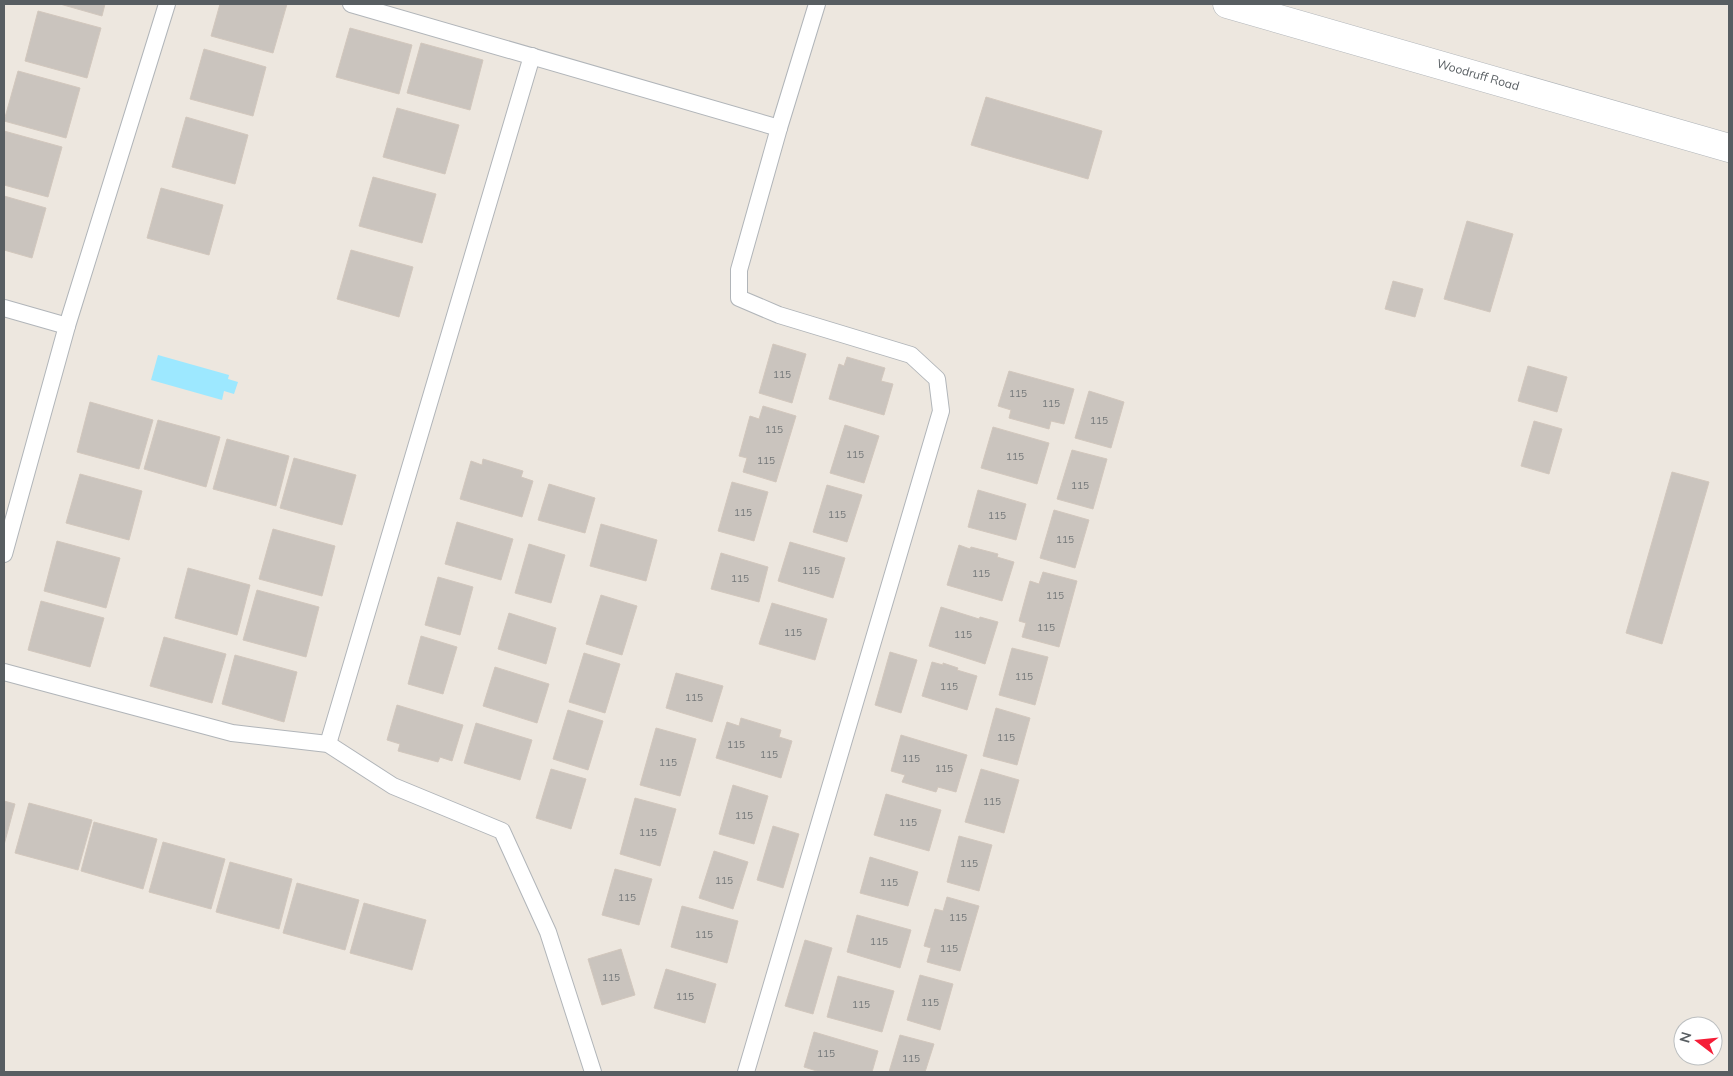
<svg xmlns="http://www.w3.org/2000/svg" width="1733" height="1076" font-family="Mulish,sans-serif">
<rect width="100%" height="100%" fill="#ede7df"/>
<!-- water -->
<polygon fill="#9de8ff" points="158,355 229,375 228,379 238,382 234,394 224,391 222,400 151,380"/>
<!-- building -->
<g fill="#cac4be" stroke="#d2c7bd">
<polygon points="60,4 105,4 102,16"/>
<polygon points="220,4 287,4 273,53 211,36"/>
<polygon points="38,11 101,28 87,78 25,61"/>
<polygon points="350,28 412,45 399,94 336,77"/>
<polygon points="421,43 483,60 470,110 407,93"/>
<polygon points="204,49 266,67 253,116 190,99"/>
<polygon points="18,71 80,88 66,138 4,121"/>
<polygon points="986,97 1102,131 1088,179 971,145"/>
<polygon points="397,108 459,125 445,174 383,157"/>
<polygon points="186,117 248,135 235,184 172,167"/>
<polygon points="4,131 62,147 48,197 4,185"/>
<polygon points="373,177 436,194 422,243 359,226"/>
<polygon points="161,188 223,205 209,255 147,238"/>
<polygon points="4,196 46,208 32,258 4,250"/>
<polygon points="1467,221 1513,234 1490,312 1444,299"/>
<polygon points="351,250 413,267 399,317 337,299"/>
<polygon points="1393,281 1423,289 1415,317 1385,309"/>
<polygon points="773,344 806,354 792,403 759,393"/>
<polygon points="847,357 885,368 881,381 893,384 884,415 829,399 839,364 844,366"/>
<polygon points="1528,366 1567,377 1557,412 1518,401"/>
<polygon points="1009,371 1074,389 1064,424 1051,421 1049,429 1009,418 1011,410 998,406"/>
<polygon points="1089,391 1124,402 1111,448 1075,438"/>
<polygon points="90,402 153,420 139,469 77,452"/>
<polygon points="763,406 796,416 776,482 743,472 747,458 739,456 750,416 759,419"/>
<polygon points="158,420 220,437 206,487 144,469"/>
<polygon points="1534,421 1562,429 1549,474 1521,466"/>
<polygon points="845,425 879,436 864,483 830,473"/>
<polygon points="993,427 1049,443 1037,484 981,468"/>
<polygon points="227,439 289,456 276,506 213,489"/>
<polygon points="1072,450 1107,459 1093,509 1057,499"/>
<polygon points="294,458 356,475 342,525 280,508"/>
<polygon points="483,459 523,471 521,477 533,481 522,517 460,499 471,461 482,465"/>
<polygon points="1672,472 1709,482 1662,644 1626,633"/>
<polygon points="80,474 142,491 129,540 66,523"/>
<polygon points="732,482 768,492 754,541 718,531"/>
<polygon points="549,484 595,498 585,533 538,520"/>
<polygon points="827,485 862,495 847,542 813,532"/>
<polygon points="978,490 1026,504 1016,540 968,527"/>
<polygon points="1054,510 1089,520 1075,568 1040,558"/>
<polygon points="457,522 513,539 501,580 445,564"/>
<polygon points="601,524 657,540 646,581 590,566"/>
<polygon points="273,529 335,546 322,596 259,579"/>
<polygon points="57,541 120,558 106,608 44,591"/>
<polygon points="790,542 845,558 833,598 778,581"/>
<polygon points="529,544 565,555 551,603 515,593"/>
<polygon points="959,545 970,549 971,547 998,554 997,557 1014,562 1002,601 947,585"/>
<polygon points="721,553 768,567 759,602 711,589"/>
<polygon points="188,568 250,585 237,635 175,618"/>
<polygon points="1043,572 1077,581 1059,647 1022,637 1026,623 1019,621 1030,581 1039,584"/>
<polygon points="438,577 473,587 460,635 425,625"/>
<polygon points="257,590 319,607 306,657 243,640"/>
<polygon points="601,595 637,606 622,655 586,644"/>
<polygon points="41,601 104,618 90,667 28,650"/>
<polygon points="772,603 827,619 815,660 759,644"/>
<polygon points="941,607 979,619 980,617 998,622 985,664 929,646"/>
<polygon points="509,613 556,628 546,664 498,649"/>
<polygon points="421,636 457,647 443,694 408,684"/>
<polygon points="164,637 226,654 212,703 150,686"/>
<polygon points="1012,648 1048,657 1035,705 999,695"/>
<polygon points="890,652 917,660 901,713 875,705"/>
<polygon points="584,653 620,664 605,713 569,702"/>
<polygon points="235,655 297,672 284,722 222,704"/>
<polygon points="932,662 943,665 943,663 958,668 957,670 977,676 967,710 922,696"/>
<polygon points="495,667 549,684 537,723 483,706"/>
<polygon points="676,673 723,686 712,722 666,708"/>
<polygon points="397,705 463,725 452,761 440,757 438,762 398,751 400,744 387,740"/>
<polygon points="996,708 1030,718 1017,765 983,756"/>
<polygon points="568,710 603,721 588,770 553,759"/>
<polygon points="741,718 781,730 779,737 792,741 781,778 716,758 727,722 739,726"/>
<polygon points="476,723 532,740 520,780 464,763"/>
<polygon points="656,728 696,739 680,796 640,785"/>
<polygon points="901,735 967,755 956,792 938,787 936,792 902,782 905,775 891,771"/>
<polygon points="551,769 586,779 571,829 536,818"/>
<polygon points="981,769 1019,780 1004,833 965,822"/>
<polygon points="733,785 768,796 754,844 719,834"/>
<polygon points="886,794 941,810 929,851 874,835"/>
<polygon points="635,798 676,809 660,866 620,854"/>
<polygon points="4,801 15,804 4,845"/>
<polygon points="29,803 92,820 78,870 15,853"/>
<polygon points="94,822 157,839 143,889 81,871"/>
<polygon points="773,826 799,834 783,888 757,880"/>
<polygon points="959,836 992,845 979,891 947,882"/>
<polygon points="163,842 225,859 211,909 149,892"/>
<polygon points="714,851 748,862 733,909 699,898"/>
<polygon points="870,857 918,872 908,906 860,893"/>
<polygon points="230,862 292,879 279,929 216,912"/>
<polygon points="615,869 652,879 639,925 602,915"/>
<polygon points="297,883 359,900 345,950 283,933"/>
<polygon points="947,897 979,906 960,971 927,962 931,948 924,946 935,909 943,911"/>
<polygon points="364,903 426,920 412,970 350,953"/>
<polygon points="682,906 738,921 727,963 671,947"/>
<polygon points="857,915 911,930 900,968 847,952"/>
<polygon points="805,940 832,948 813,1014 785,1006"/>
<polygon points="621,949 635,995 602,1005 588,959"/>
<polygon points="666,969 716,984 705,1023 654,1008"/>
<polygon points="920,975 953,984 940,1030 907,1020"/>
<polygon points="838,976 894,991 882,1032 827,1017"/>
<polygon points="814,1032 878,1051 872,1072 820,1072 804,1067"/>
<polygon points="900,1035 934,1044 925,1072 889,1072"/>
</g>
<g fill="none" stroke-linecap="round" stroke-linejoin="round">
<defs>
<g id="lane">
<polyline points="351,4 779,128"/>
<polyline points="4,308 67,326"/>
<polyline points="4,554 67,326 167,4"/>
<polyline points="4,672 232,733 328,744 393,786 502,831 548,932 593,1072"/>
<polyline points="328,744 532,56"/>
<polyline points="746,1072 941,411 937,379 911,355 779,315 739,298 739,270 779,128 817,4"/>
</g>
<polyline id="street" points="1227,4 1729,148"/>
</defs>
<!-- lane casing -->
<use href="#lane" stroke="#b1b5b9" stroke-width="18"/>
<!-- street casing -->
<use href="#street" stroke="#b1b5b9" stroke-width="29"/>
<!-- lane -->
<use href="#lane" stroke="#fff" stroke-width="16"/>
<!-- street -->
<use href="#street" stroke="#fff" stroke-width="28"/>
</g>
<g text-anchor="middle" stroke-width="4" stroke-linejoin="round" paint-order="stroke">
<!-- number labels -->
<g font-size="10" fill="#747879">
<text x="782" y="378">115</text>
<text x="1018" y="397">115</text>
<text x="1051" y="407">115</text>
<text x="1099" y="424">115</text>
<text x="774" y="433">115</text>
<text x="855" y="458">115</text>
<text x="1015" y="460">115</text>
<text x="766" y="464">115</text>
<text x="1080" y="489">115</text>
<text x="743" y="516">115</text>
<text x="837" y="518">115</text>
<text x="997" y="519">115</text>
<text x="1065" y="543">115</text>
<text x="811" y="574">115</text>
<text x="981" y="577">115</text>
<text x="740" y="582">115</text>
<text x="1055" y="599">115</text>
<text x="1046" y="631">115</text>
<text x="793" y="636">115</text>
<text x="963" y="638">115</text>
<text x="1024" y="680">115</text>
<text x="949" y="690">115</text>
<text x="694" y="701">115</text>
<text x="1006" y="741">115</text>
<text x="736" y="748">115</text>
<text x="769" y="758">115</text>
<text x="911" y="762">115</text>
<text x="668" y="766">115</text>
<text x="944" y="772">115</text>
<text x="992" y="805">115</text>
<text x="744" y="819">115</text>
<text x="908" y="826">115</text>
<text x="648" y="836">115</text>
<text x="969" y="867">115</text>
<text x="724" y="884">115</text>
<text x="889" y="886">115</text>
<text x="627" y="901">115</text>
<text x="958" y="921">115</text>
<text x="704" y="938">115</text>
<text x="879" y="945">115</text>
<text x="949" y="952">115</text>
<text x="611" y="981">115</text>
<text x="685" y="1000">115</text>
<text x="930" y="1006">115</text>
<text x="861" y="1008">115</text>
<text x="826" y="1057">115</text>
<text x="911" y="1062">115</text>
</g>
<!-- street labels -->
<g font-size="12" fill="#585e62" stroke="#fff">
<text transform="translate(1478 75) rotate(16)" y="4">Woodruff Road</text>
</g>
</g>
<!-- border -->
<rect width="1733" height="1076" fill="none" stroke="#585e62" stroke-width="10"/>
<!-- north arrow -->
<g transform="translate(1698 1041) rotate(286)"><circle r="24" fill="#ffffff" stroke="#bcbfc0"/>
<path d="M0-4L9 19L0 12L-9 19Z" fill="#f51d37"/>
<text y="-8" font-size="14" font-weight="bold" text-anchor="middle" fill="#585e62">N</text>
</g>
</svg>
